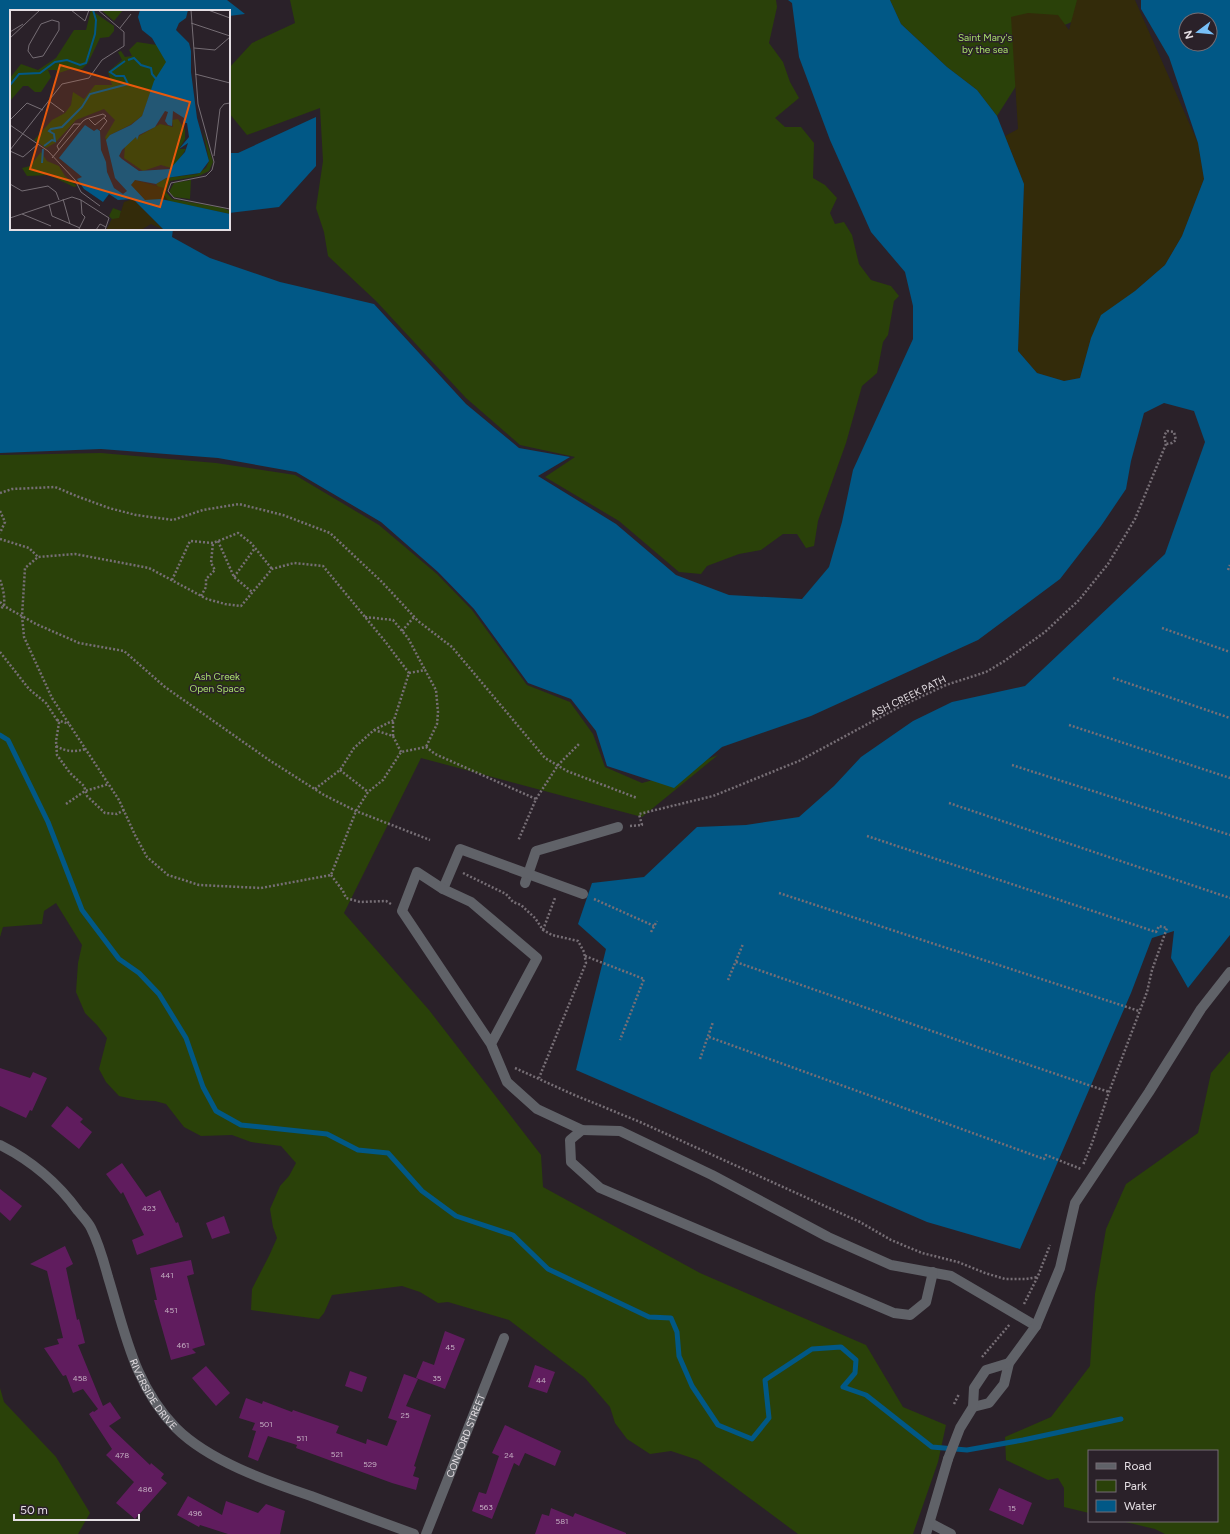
<svg xmlns="http://www.w3.org/2000/svg" width="1230" height="1534" font-family="Figtree,sans-serif">
<rect width="100%" height="100%" fill="#2a2129"/>
<!-- green -->
<g fill="#2a4109">
<polygon points="290,0 776,0 777,7 769,43 783,62 790,82 799,98 775,118 785,127 801,127 814,143 813,178 825,185 837,198 830,213 835,224 844,222 852,235 859,264 871,280 891,286 899,296 894,301 888,335 883,342 877,373 862,386 846,443 818,521 814,546 806,548 797,534 783,534 761,550 739,554 707,566 701,574 679,572 619,521 545,477 575,457 520,445 466,398 376,301 328,256 324,232 316,208 323,161 320,108 247,135 229,113 229,68 252,43 295,23"/>
<polygon points="890,0 1089,0 1074,21 1044,34 1023,75 997,116 977,90 947,67 901,24"/>
<polygon points="101,453 216,463 295,475 379,525 437,574 472,610 527,685 570,702 593,734 605,767 642,783 657,779 718,755 642,817 421,758 344,913 429,1010 541,1155 543,1187 700,1273 866,1345 903,1407 946,1425 938,1462 913,1534 798,1534 698,1460 671,1451 650,1454 627,1439 615,1423 610,1407 585,1378 509,1320 448,1302 438,1303 420,1292 402,1286 332,1295 324,1313 319,1319 251,1310 252,1289 269,1256 277,1238 273,1227 270,1209 280,1186 289,1176 296,1163 281,1146 251,1142 232,1135 201,1136 184,1127 166,1104 155,1101 137,1100 119,1096 106,1082 99,1069 107,1038 97,1025 85,1013 76,992 78,963 82,945 56,903 44,911 42,924 3,927 0,937 0,455"/>
<polygon points="1230,1051 1230,1534 1165,1534 1155,1529 1121,1521 1217,1521 1217,1451 1089,1451 1089,1513 1064,1507 1064,1488 1058,1478 1048,1480 1006,1460 1005,1437 1051,1417 1090,1366 1095,1294 1106,1229 1126,1184 1198,1133 1211,1073"/>
<polygon points="0,1388 4,1402 56,1457 90,1513 78,1534 0,1534"/>
</g>
<!-- sand -->
<polygon fill="#332b0a" points="1077,0 1135,0 1198,143 1204,179 1182,236 1165,265 1135,291 1091,338 1080,378 1064,381 1037,373 1018,351 1024,184 1005,136 1018,129 1011,17 1028,13 1058,15 1069,30"/>
<!-- water -->
<g fill="#015886" fill-rule="evenodd">
<path d="M0 0H227L245 14 229 16V11H189L183 9 181 11H11V229H173L172 237 210 258 280 282 374 304 466 404 519 448 570 457 538 476 616 524 676 575 729 595 802 599 829 567 842 522 853 470 913 339V306L905 272 871 232 830 140 799 57 792 3 788 0H890L901 24 947 67 977 90 997 116 1024 184 1018 351 1037 373 1064 381 1080 378 1091 338 1101 315 1135 291 1165 265 1182 236 1204 179 1198 143 1169 57 1141 9V0H1230V935L1188 988 1171 958 1174 931 1152 938 1131 993 1020 1249 927 1222 576 1070 606 949 578 924 592 883 644 877 697 827 746 825 799 817 834 786 861 757 913 721 952 702 1025 686 1165 554 1205 442 1194 411 1164 403 1144 413 1131 461 1126 489 1101 526 1060 579 978 640 811 716 722 747 674 788 607 766 596 731 571 699 528 683 474 609 438 572 381 522 296 472 218 458 101 449 0 453ZM1186 20H1210V44H1186Z"/>
<polygon points="316,117 316,166 279,207 229,213 229,153 238,153"/>
</g>
<g fill="none" stroke-linecap="round" stroke-linejoin="round">
<!-- stream -->
<polyline stroke="#015886" stroke-width="5" points="0,735 8,740 48,822 82,910 119,959 139,973 159,994 186,1038 203,1087 216,1111 241,1125 327,1134 358,1150 388,1153 422,1191 456,1216 513,1235 548,1269 649,1317 671,1318 677,1332 679,1356 692,1386 718,1425 752,1439 769,1418 765,1380 812,1349 841,1347 856,1360 855,1373 843,1387 866,1395 932,1447 967,1450 1023,1440 1121,1419"/>
</g>
<!-- building -->
<g fill="#601c5e">
<polygon points="0,1068 30,1078 33,1072 47,1078 32,1111 30,1110 26,1118 0,1106"/>
<polygon points="67,1106 83,1119 80,1122 92,1132 79,1149 51,1126"/>
<polygon points="122,1163 146,1197 160,1190 176,1223 178,1222 183,1237 137,1255 132,1240 144,1235 123,1192 121,1194 106,1174"/>
<polygon points="0,1189 22,1206 10,1221 0,1212"/>
<polygon points="224,1216 230,1233 212,1239 206,1223"/>
<polygon points="65,1246 73,1264 66,1268 77,1320 79,1319 85,1343 78,1345 103,1406 110,1402 121,1418 109,1426 150,1465 151,1463 164,1474 161,1478 167,1483 135,1519 116,1503 134,1482 106,1455 112,1449 89,1414 93,1411 94,1412 98,1409 83,1389 73,1393 66,1375 63,1376 44,1348 59,1344 57,1339 63,1338 47,1271 30,1264"/>
<polygon points="191,1260 194,1274 187,1276 205,1345 192,1349 196,1353 171,1360 154,1300 157,1300 150,1268"/>
<polygon points="445,1331 465,1339 445,1389 416,1378 423,1361 434,1365"/>
<polygon points="535,1365 555,1372 547,1393 528,1387"/>
<polygon points="206,1366 230,1393 216,1406 192,1378"/>
<polygon points="350,1371 367,1377 362,1392 345,1386"/>
<polygon points="404,1374 418,1379 406,1406 431,1415 414,1466 416,1467 413,1476 419,1478 416,1490 392,1483 296,1448 297,1445 268,1436 258,1461 248,1457 256,1431 252,1430 255,1423 239,1418 246,1398 262,1404 263,1401 292,1412 293,1410 339,1426 336,1433 366,1444 367,1439 387,1446 397,1421 388,1418"/>
<polygon points="505,1425 561,1451 555,1466 525,1453 519,1466 514,1463 492,1519 472,1511 479,1492 486,1494 499,1456 492,1453"/>
<polygon points="999,1488 1032,1503 1023,1525 989,1510"/>
<polygon points="188,1496 222,1515 226,1501 258,1513 266,1504 285,1511 280,1534 228,1534 200,1525 199,1527 177,1515"/>
<polygon points="551,1508 573,1517 575,1513 626,1533 626,1534 535,1534 542,1514 549,1516"/>
</g>
<g fill="none" stroke-linecap="round" stroke-linejoin="round">
<!-- path -->
<g stroke="#776f76" stroke-width="2.5" stroke-dasharray="2 2" stroke-linecap="butt">
<polyline points="0,493 12,489 55,487 79,497 109,508 136,515 173,520 203,510 239,504 283,515 330,533 382,582 418,621 452,647 545,758 567,771 637,798"/>
<polyline points="0,511 5,522 0,533"/>
<polyline points="0,539 29,548 38,557"/>
<polyline points="218,541 234,577 252,592"/>
<polyline points="1228,570 1230,565"/>
<polyline points="234,577 255,548"/>
<path d="M0 580C3 588 5 597 4 606L0 609"/>
<polyline points="172,580 190,541 213,543 238,533 251,543 272,569"/>
<polyline points="201,596 206,587 206,579 215,570 211,563 213,543"/>
<polyline points="0,602 4,606 36,624 79,643 124,651 165,687 269,760 324,795 356,811 430,840"/>
<polyline points="365,617 393,620 408,638 425,670"/>
<polyline points="1162,628 1230,652"/>
<polyline points="402,631 414,617"/>
<polyline points="0,652 29,689 46,703 57,720 59,723 56,741 57,755 70,773 84,786 87,796 105,813 117,814 124,810"/>
<polyline points="409,673 425,670 436,690 438,712 437,724 426,747"/>
<polyline points="1113,678 1230,718"/>
<polyline points="57,720 69,724"/>
<polyline points="1069,725 1230,778"/>
<polyline points="374,730 393,736 401,752"/>
<polyline points="393,736 393,720"/>
<path d="M56 746C67 752 74 752 86 749"/>
<polyline points="1012,765 1230,835"/>
<polyline points="340,770 368,792"/>
<polyline points="315,789 340,770 354,748 374,730 394,720 409,673 384,640 323,566 294,563 272,569 241,606 225,604 207,599 149,568 75,554 38,557 25,568 22,616 24,637 52,698 119,800 135,835 147,857 168,875 199,885 261,888 331,875 356,811 368,792 383,780 401,752 426,747 435,754 536,799 518,841"/>
<polyline points="536,799 558,765 580,743"/>
<polyline points="949,803 1230,898"/>
<polyline points="66,804 85,791 109,784"/>
<polyline points="630,826 642,825 639,814 713,796 799,761 901,706 946,685 986,672 1003,662 1045,632 1079,600 1108,564 1135,519 1166,444 1164,436 1167,431 1174,432 1176,440 1172,443 1166,444"/>
<polyline points="867,836 1156,932 1159,926 1167,928 1152,970 1147,992 1109,1092 1092,1143 1083,1165"/>
<polyline points="463,873 506,894 513,902 521,905 535,918 543,930 552,935 578,941 584,952 586,963 539,1078"/>
<polyline points="331,875 343,891 346,898 360,902 386,901 391,904"/>
<polyline points="779,893 1139,1011"/>
<polyline points="594,899 654,926"/>
<polyline points="543,930 555,898"/>
<polyline points="651,932 657,921"/>
<polyline points="585,956 644,979 620,1040"/>
<polyline points="736,962 1000,1055 1109,1092"/>
<polyline points="728,980 743,944"/>
<polyline points="709,1037 1044,1159 1046,1155 1081,1169"/>
<polyline points="700,1059 713,1022"/>
<polyline points="515,1068 572,1094 640,1122 860,1222 891,1240 922,1253 958,1262 985,1273 1005,1279 1026,1279 1038,1277"/>
<polyline points="1024,1304 1038,1276 1050,1245"/>
<polyline points="982,1357 1010,1324"/>
<polyline points="954,1404 959,1394"/>
</g>
<!-- service -->
<g stroke="#606268" stroke-width="10">
<polyline points="525,883 536,851 618,827"/>
<polyline points="443,889 460,849 583,894"/>
<polyline points="491,1044 537,958 471,902 443,889 417,872 402,911 491,1044 507,1082 537,1109 582,1130 620,1131 712,1175 828,1237 891,1265 951,1276 1036,1326"/>
<polyline points="582,1130 570,1140 571,1162 600,1188 894,1313 910,1315 926,1302 933,1272"/>
<polyline points="973,1407 989,1403 1004,1384 1009,1363 1036,1326 1060,1268 1075,1203 1149,1092 1201,1009 1230,972"/>
<polyline points="948,1459 960,1428 973,1407 974,1388 986,1370 1009,1363"/>
</g>
<!-- minor -->
<g stroke="#606268" stroke-width="10">
<path id="s1" d="M0 1145C32 1161 57 1182 78 1211 82 1216 88 1222 91 1228 98 1242 104 1262 108 1277 125 1332 134 1385 176 1428 209 1461 267 1481 311 1496 345 1509 379 1521 414 1534"/>
<polyline points="930,1523 951,1534"/>
<path id="s2" d="M426 1534 504 1338"/>
<polyline points="926,1534 948,1459"/>
</g>
</g>
<g text-anchor="middle" stroke-width="3" stroke-linejoin="round" paint-order="stroke">
<!-- number labels -->
<g font-size="8" fill="#c4aec2">
<text x="149" y="1211">423</text>
<text x="167" y="1278">441</text>
<text x="171" y="1313">451</text>
<text x="183" y="1348">461</text>
<text x="450" y="1350">45</text>
<text x="80" y="1381">458</text>
<text x="437" y="1381">35</text>
<text x="541" y="1383">44</text>
<text x="405" y="1418">25</text>
<text x="266" y="1427">501</text>
<text x="302" y="1441">511</text>
<text x="337" y="1457">521</text>
<text x="122" y="1458">478</text>
<text x="509" y="1458">24</text>
<text x="370" y="1467">529</text>
<text x="145" y="1492">486</text>
<text x="486" y="1510">563</text>
<text x="1012" y="1511">15</text>
<text x="195" y="1516">496</text>
<text x="562" y="1524">581</text>
</g>
<!-- park labels -->
<g font-size="10" fill="#a9e06b" stroke="#2a2129">
<text x="985" y="41">Saint Mary's<tspan x="985" dy="12">by the sea</tspan></text>
<text x="217" y="680">Ash Creek<tspan x="217" dy="12">Open Space</tspan></text>
</g>
<!-- street labels -->
<g font-size="10" fill="#e5dfe4" stroke="#2a2129">
<text transform="translate(908 696) rotate(-26)" y="4">ASH CREEK PATH</text>
<text dy="4" stroke="none"><textPath href="#s1" startOffset="303">RIVERSIDE DRIVE</textPath></text>
<text dy="4" stroke="none"><textPath href="#s2" startOffset="106">CONCORD STREET</textPath></text>
</g>
</g>
<!-- overview -->
<g transform="translate(10 10)">
<rect width="220" height="220" fill="#2a2129"/>
<path d="M81 0 104 16V21L99 27 90 28 78 53 72 59H61L49 63 46 60H38L41 67 31 82H25L18 76H13L0 91V68L11 54 28 60 46 48 64 20H76ZM91 0H113L104 11ZM127 32 147 35 157 52 141 81 132 106 120 115 100 125 98 135 95 127 105 110 94 99 66 110 45 133 36 138 24 130 42 110 55 103 61 95 63 82 74 89 85 75H102L98 62 112 50 108 42 111 41 115 47 122 46 119 40ZM168 109 175 120V129L169 139H176L165 156 161 158 151 155 133 161 114 148 115 136 126 127 127 129 129 126 150 114 163 117 162 110ZM193 120 203 152 199 161 189 166 160 171 156 182 162 189 213 198 220 201V204L162 192 157 190 146 174 156 168 187 164 196 158 199 151ZM31 142 37 151 49 156 55 166 67 176 64 177 39 165 17 166 12 158 20 156ZM181 170 180 189 164 187 159 182 164 173ZM103 198 111 201 110 207 113 209 100 213 102 209 99 206Z" fill="#2a4109"/>
<path d="M125 170 154 178 152 182 158 190H135L121 175ZM123 189 154 220 141 214 131 220H96L102 209 109 208 114 192Z" fill="#332b0a"/>
<path d="M130 0H178L176 8 169 13 166 20 179 33 181 41V62L187 108 199 151 190 163 156 168 146 174 125 170 121 175 135 190 151 189 220 204V220H154L123 189 108 190 99 184 93 192 74 179 67 169 72 167 49 148 75 115 84 121 87 119 90 121 91 140 96 152 97 162 104 178 113 184 117 181 105 168 96 130 100 125 121 115 132 106 144 71 156 52 142 28 132 20 128 7ZM155 101 158 102 155 111 158 115 162 116 163 101 174 108 173 113H177L179 127 169 139 178 133 175 142 160 159 129 161 112 149 109 146 112 140 126 127 127 130 129 125 145 117Z" fill="#015886" fill-rule="evenodd"/>
<path fill="none" stroke="#015886" stroke-width="2" d="M118 50 124 48 131 55 141 58 142 64 147 70M0 75 9 64 30 63 45 52 57 50 70 55 76 53 85 24 86 10 83 0M34 136 42 130 45 131 44 124 39 121 41 119 52 117 72 97 80 84 118 74 114 66H106L100 62 115 51M32 153 33 139"/>
<path fill="none" stroke="#756d74" stroke-width="1" d="M61 0 75 11 79 0M181 0 188 94 204 152 202 160 196 166 161 173 158 181 164 188 220 199M198 0 220 8M42 10 49 12V20L33 46 23 48 18 41 19 35 31 14ZM181 13 220 26M110 18 121 4M0 22 13 14M0 28 30 0M184 38 205 40 220 27M185 64 220 73M39 91 54 102M0 110 17 93 33 100M0 115 38 141 65 170 71 182 90 196M90 120 97 111 94 108M0 140 52 74 79 68 92 50 114 36V22L88 0M49 140 47 136 64 114H70M0 141 13 147 28 134M204 146 210 99 214 94 220 93M42 148 73 111 76 109 93 104 96 106 85 115 79 109M0 174 12 181 38 176 46 182 49 190M53 189 60 214M39 194 42 206 70 218M12 204 41 216M0 208 62 187 71 190 99 208M69 219 75 207 72 204 71 190M86 220 90 214 96 217M95 220 99 208"/>
<path fill="#e8590c" fill-opacity="0.15" stroke="#e8590c" stroke-width="2" d="M50 55 180 92 150 197 20 159Z"/>
<rect width="220" height="220" fill="none" stroke="#e5dfe4" stroke-width="2"/>
</g>
<!-- legend -->
<rect x="1088" y="1450" width="130" height="72" fill="#2a2129" stroke="#756d74"/>
<rect x="1096" y="1463" width="20" height="6" fill="#606268" stroke="#756d74"/>
<text x="1124" y="1470" font-size="12" fill="#e5dfe4">Road</text>
<rect x="1096" y="1480" width="20" height="12" fill="#2a4109" stroke="#756d74"/>
<text x="1124" y="1490" font-size="12" fill="#e5dfe4">Park</text>
<rect x="1096" y="1500" width="20" height="12" fill="#015886" stroke="#756d74"/>
<text x="1124" y="1510" font-size="12" fill="#e5dfe4">Water</text>
<!-- north arrow -->
<g transform="translate(1198 32) rotate(254)"><circle r="19" fill="#2a2129" stroke="#756d74"/>
<path d="M0-3L7 15L0 10L-7 15Z" fill="#78bff7"/>
<text y="-6" font-size="11" font-weight="bold" text-anchor="middle" fill="#e5dfe4">N</text>
</g>
<!-- scale -->
<path d="M14 1514v6h125v-6" fill="none" stroke="#e5dfe4" stroke-width="2"/>
<text x="20" y="1514" font-size="12" fill="#e5dfe4" stroke="#2a2129" stroke-width="3" paint-order="stroke">50 m</text>
</svg>
